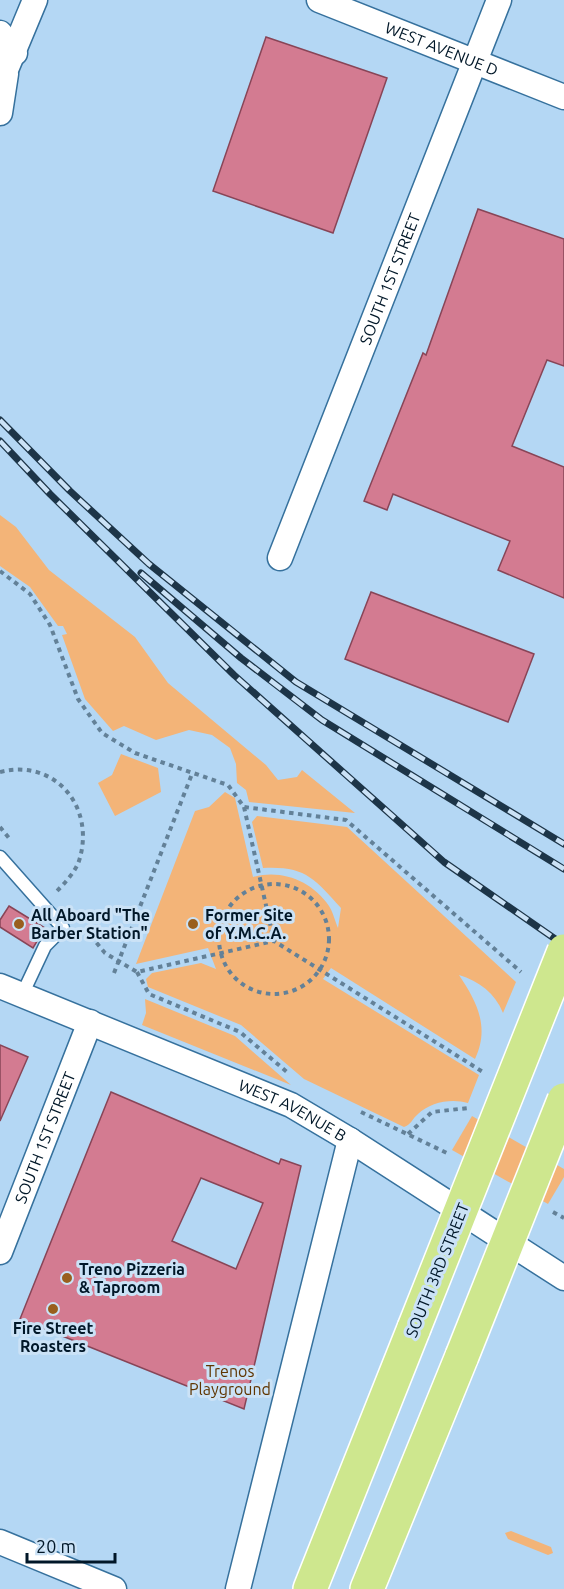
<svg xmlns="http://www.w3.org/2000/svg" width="564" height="1589" font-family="Ubuntu,sans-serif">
<rect width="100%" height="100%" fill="#b4d7f4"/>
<!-- green -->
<g fill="#f3b478">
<polygon points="0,515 16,527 49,570 135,637 168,683 266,765 278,780 297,777 302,770 355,813 249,802 246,790 237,783 236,764 230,748 212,735 189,730 156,740 124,726 113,731 85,699 62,635 67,634 63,626 58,626 30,587 0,566"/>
<polygon points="121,754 158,768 161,792 115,816 98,783 112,775"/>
<path d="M225 792 235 798 253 877C282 869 312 881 329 906 333 912 335 921 338 928L341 908C314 878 305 866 263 868L252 822 257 816 347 827 516 982 503 1013C495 993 479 981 459 975 477 1002 490 1027 475 1059L331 968 323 979 479 1075 468 1103C452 1098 430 1102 418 1114 412 1119 411 1125 404 1127L304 1079 241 1025 148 987 146 979 152 973 201 963 216 969 208 948 136 964 195 811 209 807Z"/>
<polygon points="145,999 235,1036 291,1085 142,1025 146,1013"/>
<polygon points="472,1116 564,1169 564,1177 548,1204 452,1150"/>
<polygon points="511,1531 551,1547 553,1553 548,1555 508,1539 505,1533"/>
</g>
<!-- building -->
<g fill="#d37b91" stroke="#884557" stroke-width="1.5" fill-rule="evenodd">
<polygon points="266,37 387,78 333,233 213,191"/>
<polygon points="478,209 564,239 564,366 547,360 512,446 564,467 564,598 498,570 510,541 393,494 387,510 364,501 423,353 426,355"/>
<polygon points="371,592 534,654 508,722 345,659"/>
<polygon points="9,906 45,928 33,948 0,927 0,920"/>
<polygon points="0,1045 28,1057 0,1121"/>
<path d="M111 1092 279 1164 281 1159 301 1166 244 1409 20 1319ZM201 1178 263 1203 236 1269 172 1241Z"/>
</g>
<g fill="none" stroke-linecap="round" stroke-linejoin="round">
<defs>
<polyline id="lane" points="0,857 63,928 45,946 22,995"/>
<g id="street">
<path id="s1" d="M319 0 564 97"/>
<polyline points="0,33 15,53"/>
<polyline points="0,84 35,0"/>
<polyline points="0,113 6,74"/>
<path id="s2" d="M280 558 499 0"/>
<path id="s3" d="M0 986 291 1105 350 1140 564 1278"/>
<path id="s4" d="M0 1252 90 1022"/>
<polyline points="0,1542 114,1589"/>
<polyline points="238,1589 350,1140"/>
</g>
<g id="primary">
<polyline points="310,1589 414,1328"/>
<polyline points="367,1589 462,1356"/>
</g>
</defs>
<!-- lane casing -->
<use href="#lane" stroke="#36719d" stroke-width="15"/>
<!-- street casing -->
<use href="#street" stroke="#36719d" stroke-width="27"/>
<!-- primary casing -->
<use href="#primary" stroke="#fff" stroke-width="36"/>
<!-- path -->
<g stroke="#638198" stroke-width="4" stroke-dasharray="4.5 4.5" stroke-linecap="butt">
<polyline points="0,571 30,594 50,625 78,699 102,733 135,753 228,785 244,807 346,820 521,972"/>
<path d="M0 772C56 758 96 808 79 861 75 872 65 883 57 891"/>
<polyline points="244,807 274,941 483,1072"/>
<polyline points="0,827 9,838"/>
<circle cx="274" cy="939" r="55"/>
<polyline points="85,929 105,953 137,972 274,941"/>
<polyline points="137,972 149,994 240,1032 287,1072"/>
<polyline points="114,973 192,774"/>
<polyline points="361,1112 449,1154"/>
<polyline points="408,1134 432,1112 468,1108"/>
<polyline points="553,1212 564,1218"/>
</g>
<!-- lane -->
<use href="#lane" stroke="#fff" stroke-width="12"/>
<!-- street -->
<use href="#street" stroke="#fff" stroke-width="24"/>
<!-- primary -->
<use href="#primary" stroke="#cee78e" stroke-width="33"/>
<defs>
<g id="rail">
<polyline points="0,420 70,491 149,564 296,682 564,844"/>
<polyline points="0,441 50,494 234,675 444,862 564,945"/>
<polyline points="141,573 241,658 322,720 564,869"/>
</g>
</defs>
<!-- rail casing -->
<use href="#rail" stroke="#1d3548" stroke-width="7"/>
<!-- rail -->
<use href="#rail" stroke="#cbe2f6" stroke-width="4.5" stroke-dasharray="14" stroke-linecap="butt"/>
<defs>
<g id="primary-bridge">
<polyline points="414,1328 564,951"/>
<polyline points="462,1356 564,1100"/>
</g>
</defs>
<!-- primary-bridge casing -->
<use href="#primary-bridge" stroke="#fff" stroke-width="36" stroke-linecap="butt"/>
<!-- primary-bridge -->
<use href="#primary-bridge" stroke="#cee78e" stroke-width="33"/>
</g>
<!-- markers -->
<g fill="#995f1e" stroke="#cbe2f6" stroke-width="2">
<circle cx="19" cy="924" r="6"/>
<circle cx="193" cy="924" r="6"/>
<circle cx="67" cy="1278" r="6"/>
<circle cx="53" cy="1309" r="6"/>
</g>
<g text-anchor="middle" stroke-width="6" stroke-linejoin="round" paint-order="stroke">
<!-- street labels -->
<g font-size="16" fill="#011728" stroke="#cbe2f6">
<text dy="6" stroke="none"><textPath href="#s1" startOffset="132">WEST AVENUE D</textPath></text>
<text dy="6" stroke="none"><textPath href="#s2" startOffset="300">SOUTH 1ST STREET</textPath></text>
<text dy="6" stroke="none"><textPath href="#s3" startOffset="318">WEST AVENUE B</textPath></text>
<text dy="6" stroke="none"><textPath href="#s4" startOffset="123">SOUTH 1ST STREET</textPath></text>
<text transform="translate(437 1270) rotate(-68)" y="6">SOUTH 3RD STREET</text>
</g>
<!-- poi labels -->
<g font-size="16" font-weight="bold" fill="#011728" stroke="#cbe2f6" text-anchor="start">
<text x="31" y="921">All Aboard "The<tspan x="31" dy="18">Barber Station"</tspan></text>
<text x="205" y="921">Former Site<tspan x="205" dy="18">of Y.M.C.A.</tspan></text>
<text x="79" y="1275">Treno Pizzeria<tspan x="79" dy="18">&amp; Taproom</tspan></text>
<text x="53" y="1334" text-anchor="middle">Fire Street<tspan x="53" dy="18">Roasters</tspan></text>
</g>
<!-- park labels -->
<g font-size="16" fill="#5f3500" stroke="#cbe2f6">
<text x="230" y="1377">Trenos<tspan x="230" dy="18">Playground</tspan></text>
</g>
</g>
<!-- scale -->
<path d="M27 1553v9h88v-9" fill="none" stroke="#011728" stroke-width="3"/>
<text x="36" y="1553" font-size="18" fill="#011728" stroke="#cbe2f6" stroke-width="4.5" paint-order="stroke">20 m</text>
</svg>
